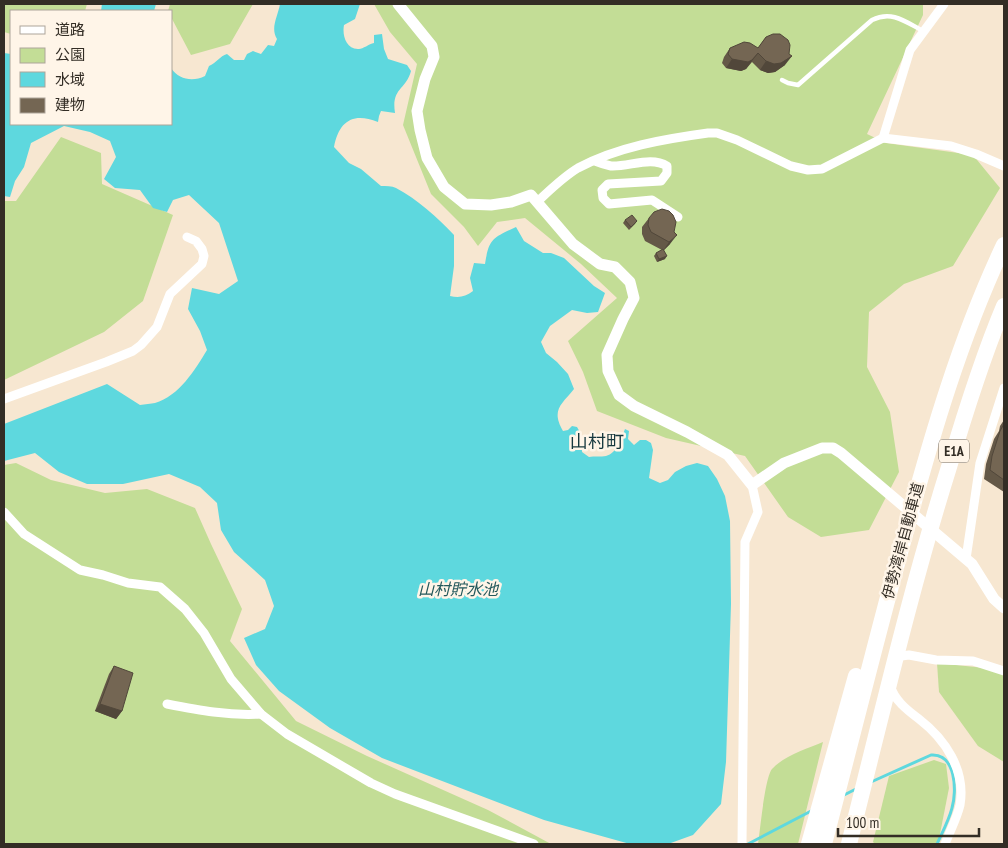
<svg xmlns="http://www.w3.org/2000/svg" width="1008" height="848" font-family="'PT Sans Narrow','Noto Sans JP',sans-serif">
<rect width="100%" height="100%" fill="#f7e7d1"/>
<!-- green -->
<g fill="#c3dd96">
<polygon points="4,4 87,4 85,11 11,11 11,34 4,32"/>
<polygon points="170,4 253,4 230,44 191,55 171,17 171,11 168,11"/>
<polygon points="374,4 923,4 923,15 867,134 886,143 973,155 1000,188 953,266 904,284 869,312 867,367 890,412 899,472 869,530 821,537 788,517 745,456 666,438 597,411 583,372 568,341 617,298 581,264 525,218 497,222 478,246 464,227 431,194 403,125 417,64 390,32"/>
<polygon points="61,137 101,153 102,184 173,215 143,301 104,332 4,380 4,201 16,201"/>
<polygon points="16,463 51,480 105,493 147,489 195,508 211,544 242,609 230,641 296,721 367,756 488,810 551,844 4,844 4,465"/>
<polygon points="937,663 1004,670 1004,762 978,746 939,692"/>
<path d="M823 742 798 844H758C760 831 765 777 772 769 785 755 807 749 823 742Z"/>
<polygon points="934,760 946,764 949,788 938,844 875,844 873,842 889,776"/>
</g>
<!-- water -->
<g fill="#5ed8de">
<polygon points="102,4 156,4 154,11 101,11"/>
<path d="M280 4H360L355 19 344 25C342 35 346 50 359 49 363 49 369 44 374 43V35L382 34 384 49 388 59 407 65 411 71C406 90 391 88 395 113L381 111 379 116 378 122C353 112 339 121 334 147L349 163 361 169 381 186C386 186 392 186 396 188 417 199 438 218 454 235V266L450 296C459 298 465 297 473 291L470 278 474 263 485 264C489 238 493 238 516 227L524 241 543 253H551L564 258 594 286 605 293 598 312 587 313 572 310 550 326 541 342 546 353 557 362 568 374 574 389C561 405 551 410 563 431L568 430 572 426 577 427 581 434 582 452 589 457C594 456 601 457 606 456 617 453 621 439 625 429L629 431 628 439 634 445 640 440H646L651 443 653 450 649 478 660 483 668 480 675 472 686 466 697 463 708 466 717 479 725 496 730 521 731 604 726 762 721 804 693 835 668 844H630L544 820 382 758 330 728 279 691 256 665 244 638 265 629 274 606 265 580 234 552 221 530 217 503 200 487 169 474 123 484H87L59 472 35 453 4 461V424L107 384 140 405C145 404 151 404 155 403 179 396 195 370 207 350L200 331 188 309 192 288 219 294 238 281 219 223 189 195 173 200 167 212 153 208 140 190 115 188 104 179 116 157 110 141 90 132 64 126 31 143 24 167 15 181 10 197 4 196V53L11 54V124H171V68C179 80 193 82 205 76L209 66C216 63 220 56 227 54L234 60H244L247 54 253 51 261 54 268 45 274 46 277 39C270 28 278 16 280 4Z"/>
</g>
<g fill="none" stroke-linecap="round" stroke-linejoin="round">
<!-- stream -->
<g stroke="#5ed8de" stroke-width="3">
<path d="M871 782 931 755C956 753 957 791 952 808 949 820 942 833 937 844"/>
<polyline points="844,795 856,789"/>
<polyline points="748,844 813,810"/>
</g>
<!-- service -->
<path stroke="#fff" stroke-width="4.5" d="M782 80 788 83 798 85 872 20C892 10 906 22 923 31"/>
<!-- minor -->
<g stroke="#fff" stroke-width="9">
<polyline points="883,138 910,50 944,4"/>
<path d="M595 161C600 163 606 165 611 166 629 167 651 156 667 166V173L661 181 608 184 602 190 603 198 609 204 652 200 678 217"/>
<path d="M537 202C550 190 563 177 578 168 617 147 664 139 708 133H717L737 140 791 166 808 170 822 169 883 138 951 146 976 154 1004 166"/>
<polyline points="4,399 106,362 133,351 141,345 157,327 170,294 202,264 204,256 202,249 196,241 187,237"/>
<polyline points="4,512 24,534 80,570 103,575 128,583 160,587 185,609 204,633 231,679 261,714 287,734 371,783 395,794 534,844"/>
<polyline points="966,559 980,463 1004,388"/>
<polyline points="894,657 909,655 936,660 973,661 1004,671"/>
<path d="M890 685C894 700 907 710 919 719 945 739 966 770 960 805 957 818 950 831 945 844"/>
<path d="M167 704C198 710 229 716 261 714"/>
<polyline points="742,844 745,542 758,512 752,485"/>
</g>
<!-- tertiary -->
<polyline stroke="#fff" stroke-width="11" points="398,4 432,46 434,57 425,79 417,111 420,130 427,158 444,187 465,204 491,205 511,202 531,195 573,244 600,264 615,267 630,282 634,298 623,319 607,355 608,371 619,395 634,406 687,432 728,455 752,485 784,463 822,448 833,448 841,453 972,564 994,599 1004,608"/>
<!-- motorway -->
<g stroke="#fff" stroke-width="16">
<polyline points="809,844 856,676"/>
<path d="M824 844C851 742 876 639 904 538 931 438 960 338 1004 245"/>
<path d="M849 844C881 718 910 591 949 467 965 413 982 358 1004 306"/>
</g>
</g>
<!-- wall -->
<g fill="#645847">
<polygon points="766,37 785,65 775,72 768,73 760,70 752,62 746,69 741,71 726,68 722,63 724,57 730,48 758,48"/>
<polygon points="673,215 670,244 664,250 665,259 657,262 654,256 656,253 662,250 645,241 642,234 642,227 649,218"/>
<polygon points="625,220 637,221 635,224 629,230 623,223"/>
<polygon points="1004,420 1004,492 984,479 986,464 994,439 999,431 1000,426"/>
<polygon points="114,666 122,711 116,719 95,711 109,674"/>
</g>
<!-- shaded-wall -->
<g fill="#51473a">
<polygon points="758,53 746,69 741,71 726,68 732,59"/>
<polygon points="792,56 785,65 775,72 768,73 760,70 766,61"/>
<polygon points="677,235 670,244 663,251 669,242"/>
<polygon points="667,256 665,259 657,262 659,259"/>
<polygon points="100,704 122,711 116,719 95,711"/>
</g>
<!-- building -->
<g fill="#746653" stroke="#51473a">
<polygon points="773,34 780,34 788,40 790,45 789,54 792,56 781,63 774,64 766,61 758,53 752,60 748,62 732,59 728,54 730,48 744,42 750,43 758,48 766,37"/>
<polygon points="662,209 669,211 673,215 676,222 674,232 677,235 669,242 651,232 648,225 649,218 654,212"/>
<polygon points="632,215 637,221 631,227 625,220"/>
<polygon points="663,249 667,256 659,259 656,253"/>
<polygon points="1004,424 1004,480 990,470 992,456 1000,431"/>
<polygon points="114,666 133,673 122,711 100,704"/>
</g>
<g text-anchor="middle" stroke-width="5" stroke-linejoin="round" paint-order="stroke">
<!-- shield labels -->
<rect fill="#fff5e8" stroke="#706960" stroke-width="1" x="939" y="439.5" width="30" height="23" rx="4"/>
<g font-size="14" font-weight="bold" fill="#332d25">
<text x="954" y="456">E1A</text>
</g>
<!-- street labels -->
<g font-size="15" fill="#332d25" stroke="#fff5e8">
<text transform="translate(903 541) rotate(-75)" y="5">伊勢湾岸自動車道</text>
</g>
<!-- water labels -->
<g font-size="16" font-style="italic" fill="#25595c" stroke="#fff5e8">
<text x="458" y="595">山村貯水池</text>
</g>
<!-- quarter labels -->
<g font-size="18" fill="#17383e" stroke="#fff5e8">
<text x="597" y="448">山村町</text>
</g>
</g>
<!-- border -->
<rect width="1008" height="848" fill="none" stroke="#332d25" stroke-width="10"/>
<!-- legend -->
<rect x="10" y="10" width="162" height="115" fill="#fff5e8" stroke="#ada59a"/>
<rect x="20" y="26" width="25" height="8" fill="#ffffff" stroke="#ada59a"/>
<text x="55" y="35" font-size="15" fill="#332d25">道路</text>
<rect x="20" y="48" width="25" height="15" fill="#c3dd96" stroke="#ada59a"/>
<text x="55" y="60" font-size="15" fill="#332d25">公園</text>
<rect x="20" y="72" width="25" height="15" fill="#5ed8de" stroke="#ada59a"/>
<text x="55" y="85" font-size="15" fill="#332d25">水域</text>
<rect x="20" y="98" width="25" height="15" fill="#746653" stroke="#ada59a"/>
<text x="55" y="110" font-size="15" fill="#332d25">建物</text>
<!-- scale -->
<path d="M838 828v8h141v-8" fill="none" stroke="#332d25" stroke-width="2.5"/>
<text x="846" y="828" font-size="15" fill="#332d25" stroke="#fff5e8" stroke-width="4" paint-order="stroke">100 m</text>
</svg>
